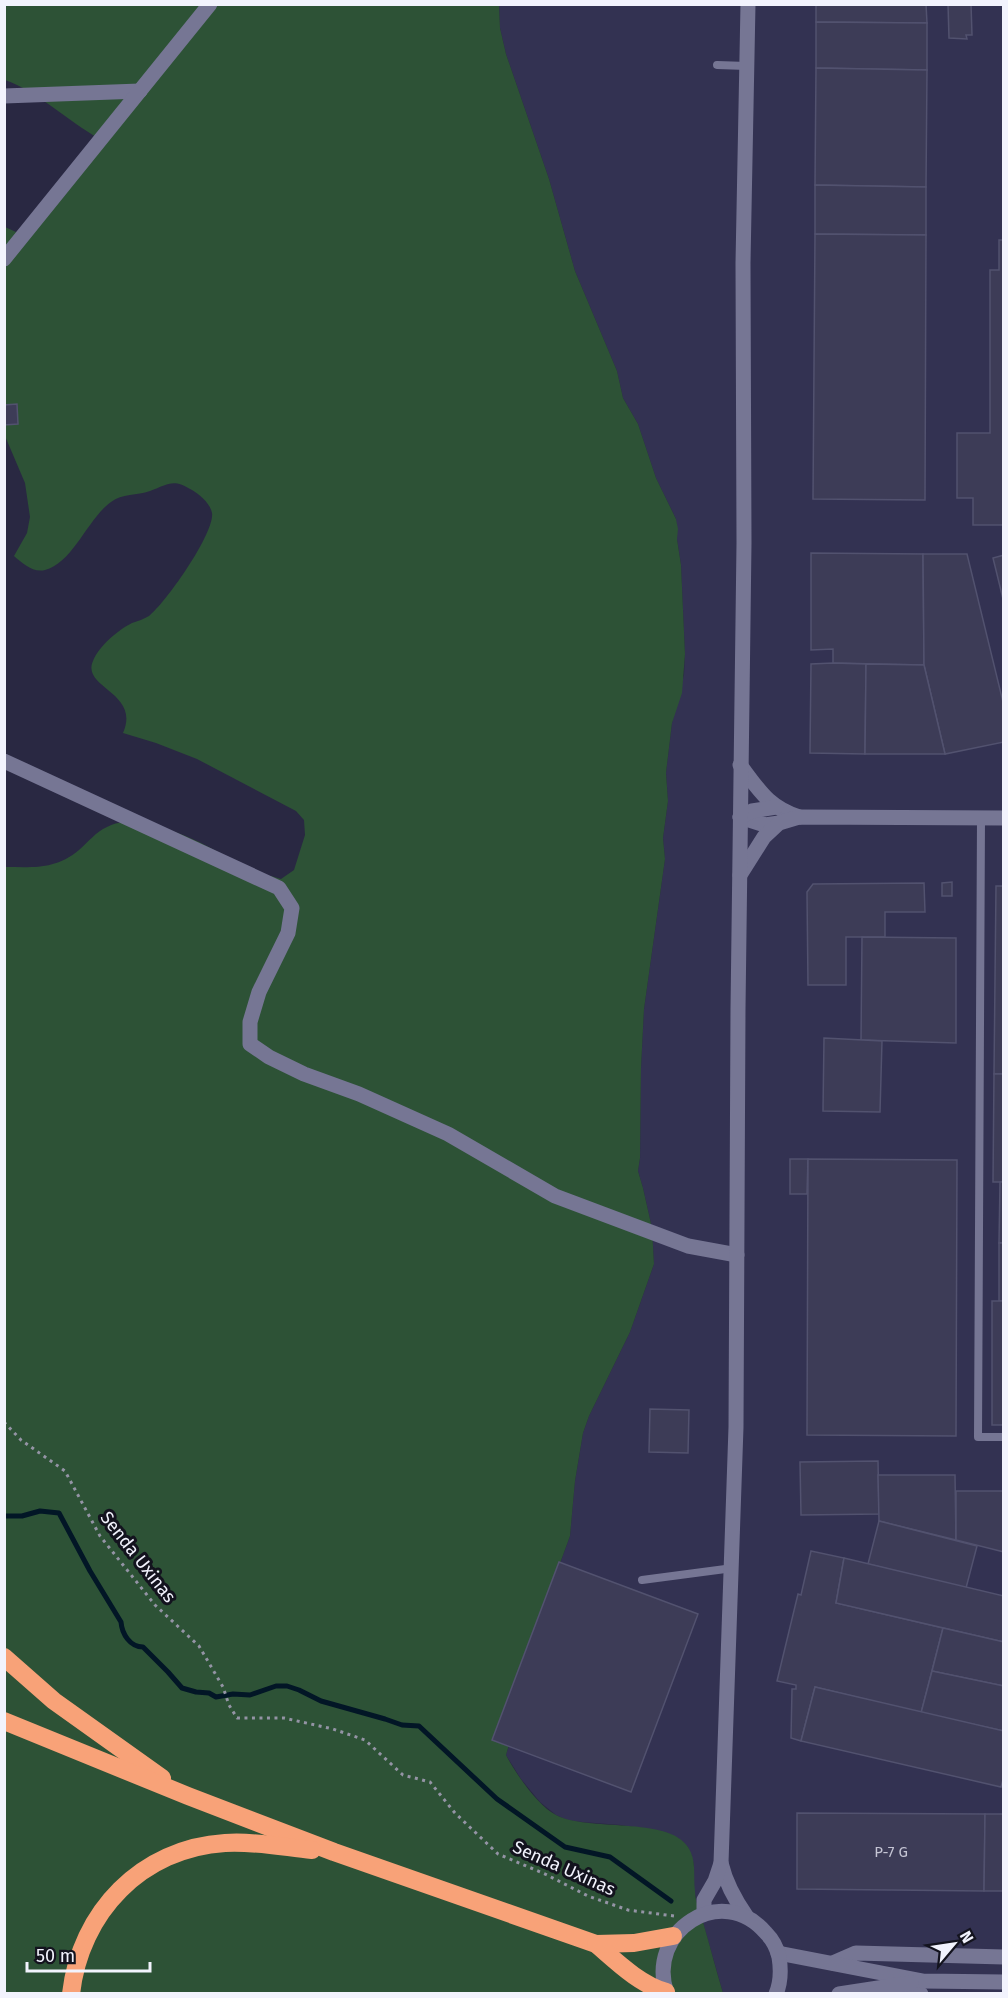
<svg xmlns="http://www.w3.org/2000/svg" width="1008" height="1998" font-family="'Fira Sans',sans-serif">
<rect width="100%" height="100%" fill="#292842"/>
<!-- built -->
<polygon fill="#333252" points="499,5 1003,5 1003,1993 723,1993 694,1891 694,1864 688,1847 668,1833 621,1825 582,1822 567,1820 556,1815 540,1802 521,1779 506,1755 536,1655 555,1577 570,1536 575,1481 583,1433 589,1416 630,1332 654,1264 652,1228 643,1188 638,1171 640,1158 641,1068 644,1009 665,859 663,838 668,801 666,773 672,723 684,675 685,654 681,565 677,539 676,519 656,478 638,424 623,398 617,371 575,271 549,179 506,54 500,28"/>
<!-- green -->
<path fill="#2d5236" d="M5 5H499L500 28 506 54 549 179 575 271 617 371 623 398 638 424 656 478 676 519 678 529 677 539 681 565 685 654 682 693 672 723 666 773 668 801 663 838 665 859 644 1009 641 1068 640 1158 638 1171 643 1188 652 1228 654 1264 630 1332 589 1416 583 1433 575 1481 570 1536 555 1577 536 1654 506 1755C516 1774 538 1806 556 1815 587 1832 668 1816 688 1847 697 1861 693 1875 695 1891 695 1901 700 1913 703 1922 710 1946 716 1970 723 1993H5V867C34 867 55 870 79 850 88 842 96 832 107 827 117 821 127 822 138 824 184 828 221 854 260 877L271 876 281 879 294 870 305 835 304 820 296 811 197 759 156 743 123 733C141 692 81 688 93 661 99 646 118 630 132 623 138 621 144 619 149 616 165 604 215 533 212 513 210 503 200 495 192 490 173 478 168 484 150 491 137 496 122 493 111 502 88 518 73 563 45 570 33 573 22 563 14 556L27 533 30 517 25 483 5 436V227L27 237 100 139C69 122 37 91 5 80Z"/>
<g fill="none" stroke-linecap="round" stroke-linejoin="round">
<!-- stream -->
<path stroke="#021626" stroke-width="5" d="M4 1516H22L40 1511 59 1513 90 1571 121 1622C122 1634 130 1647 143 1647L168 1672 182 1688 196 1692 209 1693 216 1697 233 1694 250 1695 276 1686H287L299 1690 321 1701 385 1719 402 1725 419 1726 497 1799 565 1847 610 1857 671 1901"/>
</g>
<!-- building -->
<g fill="#3d3c57" stroke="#52526f" stroke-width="1.5">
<polygon points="816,4 926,4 927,23 816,22"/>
<polygon points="948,4 971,4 972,35 966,35 967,39 949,38"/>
<polygon points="816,22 927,23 927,70 816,68"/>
<polygon points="816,68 927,70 926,187 815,185"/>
<polygon points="815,185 926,187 926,235 815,234"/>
<polygon points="815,234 926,235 925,500 813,499"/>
<polygon points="999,240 1004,240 1004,525 973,525 973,498 957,498 957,433 990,433 990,270 999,270"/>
<polygon points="17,404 18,424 4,425 4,405"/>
<polygon points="811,553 923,554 924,665 833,663 833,649 811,650"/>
<polygon points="923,554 967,554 1004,706 1004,742 945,754 924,665"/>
<polygon points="1004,555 1004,603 993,558"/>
<polygon points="833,663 866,664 865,754 810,753 811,664"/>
<polygon points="866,664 924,665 945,754 865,754"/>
<polygon points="952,882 952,896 942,896 942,883"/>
<polygon points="924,883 925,912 885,912 885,937 846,937 846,985 808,985 807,892 813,884"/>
<polygon points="996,886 1004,886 1004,1074 994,1074"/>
<polygon points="862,937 956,938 956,1043 861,1040"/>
<polygon points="824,1038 882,1041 880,1112 823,1111"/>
<polygon points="994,1074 1004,1074 1004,1182 993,1182"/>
<polygon points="790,1159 808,1159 807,1194 790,1194"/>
<polygon points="808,1159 957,1160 956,1436 807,1435"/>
<polygon points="1000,1182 1004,1182 1004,1243 999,1243"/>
<rect x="999" y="1243" width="5" height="58"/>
<rect x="992" y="1301" width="12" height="124"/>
<polygon points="650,1409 689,1410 688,1453 649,1452"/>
<polygon points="878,1461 879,1514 801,1515 800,1462"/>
<polygon points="878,1475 955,1475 956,1540 879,1521"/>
<polygon points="956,1491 1004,1491 1004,1552 956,1540"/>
<polygon points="879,1521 977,1546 966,1588 868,1564"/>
<polygon points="811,1551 844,1558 836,1603 943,1628 921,1713 815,1687 801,1741 791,1738 792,1689 796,1689 796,1685 777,1681 798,1594 801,1595"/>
<polygon points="844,1558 1004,1596 1004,1642 836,1603"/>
<polygon points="559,1562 698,1614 631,1792 492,1740"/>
<polygon points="943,1628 1004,1642 1004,1686 932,1671"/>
<polygon points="932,1671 1004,1686 1004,1731 921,1713"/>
<polygon points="815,1687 1004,1731 1004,1776 1001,1787 801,1741"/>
<polygon points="797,1813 985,1814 984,1891 797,1889"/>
<polygon points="985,1814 1004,1814 1004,1891 984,1891"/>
</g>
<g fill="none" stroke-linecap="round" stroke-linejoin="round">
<!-- path -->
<polyline stroke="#9494a5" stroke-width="3" stroke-dasharray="3 4.5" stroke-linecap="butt" points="4,1422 21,1440 65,1471 100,1536 155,1605 199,1646 223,1687 229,1705 237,1718 284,1718 333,1729 365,1740 403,1775 430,1782 455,1813 498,1854 545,1874 588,1896 628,1910 674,1916"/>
<!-- service -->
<g stroke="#767694" stroke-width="8">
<polyline points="717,65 747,66"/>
<polyline points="981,818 978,1437 1004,1437"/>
<polyline points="642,1580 733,1568"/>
</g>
<!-- minor -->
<g stroke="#767694" stroke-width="15">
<polyline points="4,96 140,91"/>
<polyline points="4,259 210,4"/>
<polyline points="4,761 279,888 292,908 288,933 259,992 250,1022 250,1044 269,1057 304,1074 359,1094 448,1134 555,1196 688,1246 737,1255"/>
<path d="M740 765C759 790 768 807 799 817"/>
<polyline points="740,817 765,825 779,823"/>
<polyline points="740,817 752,811 776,807"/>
<polyline points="740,875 764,837 779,823 799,817 1004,818"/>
<path d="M721 1863C726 1884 735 1900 747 1917"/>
<polyline points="704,1914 704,1900 715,1881 721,1863 736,1427 738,1009 744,543 743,263 748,4"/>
<polyline points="833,1963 856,1953 1004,1957"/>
<polyline points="880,1992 921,1994"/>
</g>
<!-- tertiary -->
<g stroke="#767694" stroke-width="15">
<polyline points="778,1953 923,1981 1004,1982"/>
<path d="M667 1994C645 1931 722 1881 766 1933 772 1939 777 1948 779 1957 781 1969 781 1982 776 1994"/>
<polyline points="839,1994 911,1983"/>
</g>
<!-- motorway -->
<g stroke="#f8a278" stroke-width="18">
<polyline points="4,1657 54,1701 162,1778"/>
<path d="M4 1721 188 1796 334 1852 596 1944C617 1962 639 1984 666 1992"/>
<polyline points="596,1944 634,1943 673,1936"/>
<path d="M71 1994C80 1912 142 1848 225 1843 253 1841 283 1847 312 1850"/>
</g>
</g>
<g text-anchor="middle" stroke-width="6" stroke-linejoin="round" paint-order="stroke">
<!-- number labels -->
<g font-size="15" fill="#c5c5d4">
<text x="891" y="1857">P-7 G</text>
</g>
<!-- street labels -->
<g font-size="18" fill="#f2f3fd" stroke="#13131e">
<text transform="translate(138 1557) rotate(52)" y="6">Senda Uxinas</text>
<text transform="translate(564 1868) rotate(24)" y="6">Senda Uxinas</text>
</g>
</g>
<!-- border -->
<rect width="1008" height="1998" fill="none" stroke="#f2f3fd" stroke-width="12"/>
<!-- north arrow -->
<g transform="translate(954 1944) rotate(61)" stroke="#13131e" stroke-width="4.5" paint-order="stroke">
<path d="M0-4.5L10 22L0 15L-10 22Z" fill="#f2f3fd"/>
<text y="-9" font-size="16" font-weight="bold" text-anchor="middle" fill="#f2f3fd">N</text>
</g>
<!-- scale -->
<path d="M27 1962v9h123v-9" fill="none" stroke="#f2f3fd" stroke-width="3"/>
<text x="36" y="1962" font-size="18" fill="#f2f3fd" stroke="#13131e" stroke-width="4.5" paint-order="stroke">50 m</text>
</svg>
